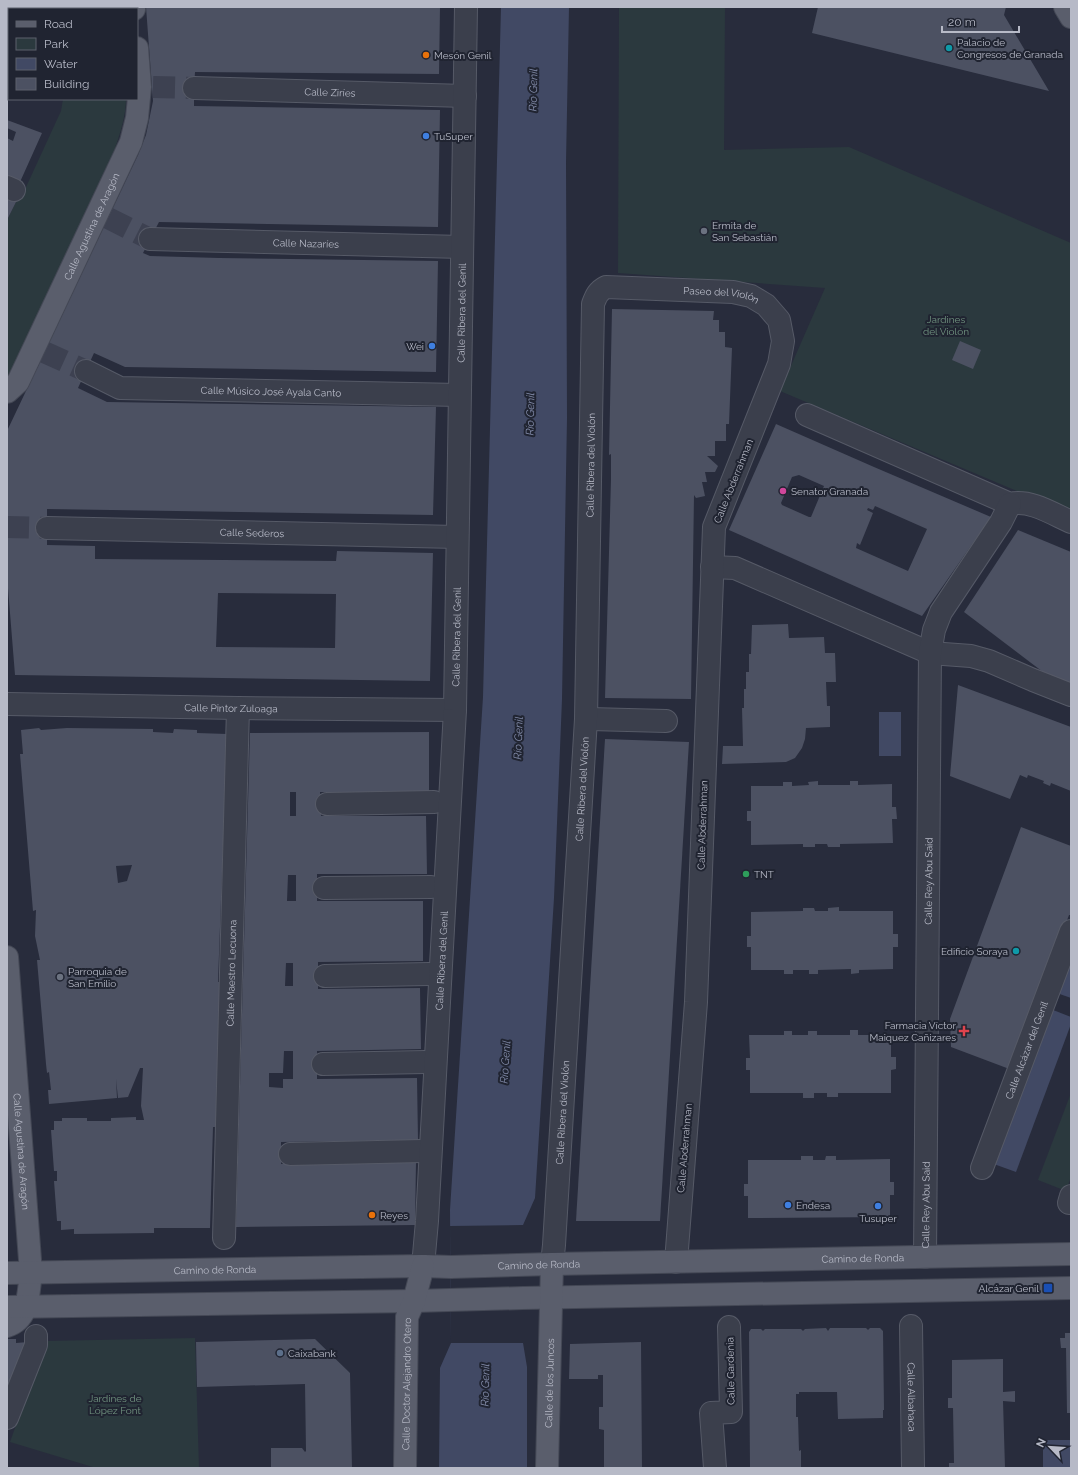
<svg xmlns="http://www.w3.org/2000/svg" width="1078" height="1475" font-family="Raleway,sans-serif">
<rect width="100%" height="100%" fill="#282c3c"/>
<!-- green -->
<g fill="#2b393e">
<polygon points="7,7 45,7 45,9 9,9 9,97 7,97"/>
<polygon points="619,7 725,7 724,150 849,147 1071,243 1071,514 780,391 825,288 618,273"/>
<path d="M63 99H126C126 116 120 133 115 149L7 380V220L16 202 23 194 27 185 61 111Z"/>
<polygon points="1071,1093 1071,1177 1066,1191 1038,1180"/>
<polygon points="195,1338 199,1468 96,1468 10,1442 46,1341"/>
</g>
<!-- water -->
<g fill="#414964">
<polygon points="501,7 569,7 566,162 567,418 562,699 554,898 535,1198 523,1225 523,1343 527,1367 527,1468 439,1468 440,1368 451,1343 450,1210 483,697"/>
<rect x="879" y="712" width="22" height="44"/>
<polygon points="1071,948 1071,998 1054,992"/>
<polygon points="1048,1008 1071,1017 1071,1024 1016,1172 991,1163"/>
<rect x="1043" y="1440" width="28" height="28"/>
</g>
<!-- pier -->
<polygon fill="#282c3c" points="523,1225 523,1343 451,1343 450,1226"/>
<!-- building -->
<g fill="#4c5162" fill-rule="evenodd">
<rect x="61" y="7" width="61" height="2"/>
<path d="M146 7H440L439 74 195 72 194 88V106L440 110 438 227 159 222 143 253 150 256 219 258 438 261 436 372 125 367 94 353 78 388 107 402 436 407 433 515 47 509V545L95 546V559L336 561 337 551 433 553 430 681 15 675 7 576V431L138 155 146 135 153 101ZM218 593 336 594 335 648 216 647Z"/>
<polygon points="818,7 1006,7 1004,15 1049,91 812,33"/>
<polygon points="7,120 42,133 20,182 7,176 7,138 13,141 16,132 7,128"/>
<polygon points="7,197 16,202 7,220"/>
<polygon points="612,309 714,311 713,320 719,320 719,332 725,332 725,347 732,348 729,424 726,424 726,441 715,441 715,456 707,456 718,466 715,472 705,472 707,482 702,482 705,496 696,498 694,495 691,699 605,698 611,479 611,454 609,455"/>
<polygon points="960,341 981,350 973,369 952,360"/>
<path d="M776 424 874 467 991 517 922 616 729 530ZM799 475 824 486 811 517H809L782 505 781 503 792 477ZM875 506 927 529 908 571 856 548 857 543 860 545 873 513 867 510 868 508 873 510Z"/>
<polygon points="1018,530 1071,552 1071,685 1043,672 964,612"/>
<polygon points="788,624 789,638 824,637 825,653 835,653 836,682 826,682 827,706 830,706 830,727 806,728 805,739 802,748 795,758 786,762 722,764 723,746 743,746 742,708 744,708 744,689 746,689 746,672 749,672 749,654 751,654 752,625"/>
<polygon points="958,685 1071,727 1071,791 1051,783 1050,786 1043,783 1044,781 1028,775 1027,778 1020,775 1010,799 950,776"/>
<path d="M39 728 41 730 67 728 153 729V732L173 733 174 729 197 730V733L227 734 218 982H221L216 1127H213L210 1228H154V1233L74 1234V1229L61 1230V1221H57L54 1181H57V1171H54L51 1130H54V1121H62V1118H87V1121H111V1118L136 1117V1120H144L141 1106 143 1068H140L128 1097 118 1098 116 1079 117 1098 49 1104 48 1090H51L49 1072 47 1073 46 1064 37 960H40L35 936 36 910 33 911 20 754H23L21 730ZM132 865 127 881 118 883 116 866Z"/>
<path d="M429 732V792H320L321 816H426L427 874H317V901H423V961L318 962V989L420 988 421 1049 317 1051V1079L417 1078 418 1140 281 1142V1164L416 1162 415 1225 236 1227 250 733ZM290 792H296V816H290ZM288 875H296V901H287ZM286 963H293V986H285ZM284 1051H293V1079H283V1088L269 1087V1073H283Z"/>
<polygon points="605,739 689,742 660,1221 576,1221"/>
<polygon points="818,781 818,785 850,785 850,781 858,781 858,785 892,784 892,807 896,807 897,819 892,819 893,843 840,844 840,847 828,847 827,844 815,844 815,847 803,847 803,844 751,845 751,821 747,821 747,811 751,811 751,786 783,786 783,782 792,782 792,786 809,785 808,782"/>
<polygon points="1021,827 1071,846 1071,915 1069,915 1012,1070 951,1047 950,1019"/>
<polygon points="839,907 839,911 893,911 893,934 898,934 898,947 893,947 893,969 859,970 859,973 851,974 851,969 818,970 818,974 809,974 809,970 793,970 793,974 784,974 784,970 751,970 751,947 747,947 747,936 751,936 751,912 803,911 803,908 814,908 815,911 828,911 828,908"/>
<polygon points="850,1030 858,1030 858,1035 891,1035 891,1057 896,1057 896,1069 891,1070 891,1093 838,1093 838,1097 827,1097 827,1093 814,1093 814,1098 803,1098 803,1093 750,1093 750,1070 746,1070 746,1058 750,1058 749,1035 784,1035 784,1031 792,1031 792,1035 808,1035 808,1031 817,1031 817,1035 850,1035"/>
<polygon points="801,1156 813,1156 813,1160 825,1160 826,1156 836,1156 836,1160 890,1159 890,1182 894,1182 894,1195 890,1195 890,1217 748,1218 748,1196 744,1196 744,1184 748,1184 748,1160 801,1160"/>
<polygon points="826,1328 828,1331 830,1328 866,1328 868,1330 870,1328 880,1328 883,1331 884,1410 883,1410 883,1418 838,1419 837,1392 799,1392 799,1394 796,1394 796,1417 798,1417 799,1451 801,1450 801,1468 750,1468 749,1332 751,1329 761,1329 763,1331 765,1329 801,1329 803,1331 805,1329"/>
<polygon points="1065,1333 1071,1333 1071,1413 1067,1413 1066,1348 1061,1348 1060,1338 1065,1338"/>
<polygon points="7,1339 16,1339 16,1343 28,1342 7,1394"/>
<polygon points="315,1339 350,1373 352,1468 271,1468 271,1448 302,1448 305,1452 306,1451 305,1384 197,1387 196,1342"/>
<polygon points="641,1342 642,1468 604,1468 604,1430 599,1429 599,1407 603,1407 603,1375 598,1375 598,1379 569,1379 570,1344"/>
<polygon points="1003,1359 1003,1392 1015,1391 1015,1402 1003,1401 1005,1468 949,1468 949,1463 954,1463 953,1408 948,1408 948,1398 952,1398 952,1360"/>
</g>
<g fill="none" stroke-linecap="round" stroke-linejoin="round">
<!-- minor-tunnel -->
<g stroke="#3d4151" stroke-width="22" stroke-dasharray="22 11" stroke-linecap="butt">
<polyline points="153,87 194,88"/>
<polyline points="108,218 150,239"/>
<polyline points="44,352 86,371"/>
<polyline points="7,527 47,528"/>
</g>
<defs>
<g id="minor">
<path id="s1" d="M194 88 465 96"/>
<polyline points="7,187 14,190"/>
<path id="s2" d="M150 239 462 247"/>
<path id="s3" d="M86 371 120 388 459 395"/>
<path d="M807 415 1010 504C1030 499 1053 514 1071 522"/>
<path id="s4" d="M47 528 457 537"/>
<polyline points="712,567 735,568 930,653 971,656 989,661 1033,680 1071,695"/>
<path id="s5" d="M7 704 238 708 455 710"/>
<polyline points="590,719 666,721"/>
<polyline points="327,804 434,802"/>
<polyline points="324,888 431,887"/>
<polyline points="325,976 429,974"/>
<polyline points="323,1064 425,1062"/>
<polyline points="290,1154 422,1151"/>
<path id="s6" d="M982 1168 1071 931"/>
<polyline points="1069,1203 1071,1196"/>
<path id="s7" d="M224 1238 238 708"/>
<path id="s8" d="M925 1257 930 653 934 630 941 612 1001 522 1010 504"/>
<path id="s9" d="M552 1264 554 1245 586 719 593 304C596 296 598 291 606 287L733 292 751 296 766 305 779 320 783 341 779 364 714 527 696 1002 676 1262"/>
<path id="s10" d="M423 1266 427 1221 455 710 466 7"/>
<path id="s11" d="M911 1326 913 1468"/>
<polyline points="7,1418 36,1345 36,1336"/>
<polyline points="715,1468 711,1413 731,1412 729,1327"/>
</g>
<g id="major">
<polyline points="133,7 134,9"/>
<polyline points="1065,7 1071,17"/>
<path id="s12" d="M7 392 18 382 131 142 137 118 140 87 137 48"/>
<path id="s13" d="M7 957 31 1273C28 1292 30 1319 7 1326"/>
<path id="s14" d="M7 1273 423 1266 451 1267 552 1264 1071 1254"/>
<polyline points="7,1307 414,1301 523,1298 1071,1288"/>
<path id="s15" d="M405 1468 407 1317 414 1301 423 1266"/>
<path id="s16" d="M547 1468 552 1264"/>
</g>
</defs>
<!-- minor casing -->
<use href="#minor" stroke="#565a67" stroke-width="24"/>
<!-- major casing -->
<use href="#major" stroke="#444855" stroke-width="24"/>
<!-- minor -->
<use href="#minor" stroke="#3b3f4c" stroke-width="22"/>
<!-- major -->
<use href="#major" stroke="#5a5e6c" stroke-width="22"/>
</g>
<!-- markers -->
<g fill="#0f9aa8" stroke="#202431" stroke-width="1.5">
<circle cx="949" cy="48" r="4"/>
<circle cx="1016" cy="951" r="4"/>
</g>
<g fill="#e8710a" stroke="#202431" stroke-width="1.5">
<circle cx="426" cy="55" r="4"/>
<circle cx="372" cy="1215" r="4"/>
</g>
<g fill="#3f7fe0" stroke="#202431" stroke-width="1.5">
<circle cx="426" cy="136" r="4"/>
<circle cx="432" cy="346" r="4"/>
<circle cx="788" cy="1205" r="4"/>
<circle cx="878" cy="1206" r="4"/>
</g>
<g fill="#6b7280" stroke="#202431" stroke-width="1.5">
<circle cx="704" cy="231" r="4"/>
<circle cx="60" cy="977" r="4"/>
</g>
<circle fill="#d1479c" stroke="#202431" stroke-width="1.5" cx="783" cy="491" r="4"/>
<circle fill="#2e9e5b" stroke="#202431" stroke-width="1.5" cx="746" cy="874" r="4"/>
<path fill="#e0444e" stroke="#202431" stroke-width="1.5" d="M962 1025h4v4h4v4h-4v4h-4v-4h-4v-4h4z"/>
<rect fill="#1a4fb4" stroke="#202431" stroke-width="1.5" x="1043" y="1283" width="10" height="10" rx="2"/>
<circle fill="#5c6f8a" stroke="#202431" stroke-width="1.5" cx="280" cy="1353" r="4"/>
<g text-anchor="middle" stroke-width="4" stroke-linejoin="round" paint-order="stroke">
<!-- poi labels -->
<g font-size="10" fill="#b7bac7" stroke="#202431" text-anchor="start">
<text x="957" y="46">Palacio de<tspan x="957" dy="12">Congresos de Granada</tspan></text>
<text x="434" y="59">Mesón Genil</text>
<text x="434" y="140">TuSuper</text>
<text x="712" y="229">Ermita de<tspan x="712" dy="12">San Sebastián</tspan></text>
<text x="424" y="350" text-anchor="end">Wei</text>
<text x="791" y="495">Senator Granada</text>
<text x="754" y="878">TNT</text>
<text x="1008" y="955" text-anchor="end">Edificio Soraya</text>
<text x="68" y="975">Parroquia de<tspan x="68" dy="12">San Emilio</tspan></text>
<text x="956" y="1029" text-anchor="end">Farmacia Víctor<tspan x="956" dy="12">Maiquez Cañizares</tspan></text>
<text x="796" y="1209">Endesa</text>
<text x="380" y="1219">Reyes</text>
<text x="878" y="1222" text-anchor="middle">Tusuper</text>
<text x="1039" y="1292" text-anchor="end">Alcázar Genil</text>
<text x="288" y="1357">Caixabank</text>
</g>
<!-- street labels -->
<g font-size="10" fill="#b7bac7" stroke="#202431">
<text dy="4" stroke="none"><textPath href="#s1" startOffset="136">Calle Ziríes</textPath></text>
<text dy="4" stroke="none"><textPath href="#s12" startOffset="187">Calle Agustina de Aragón</textPath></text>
<text dy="4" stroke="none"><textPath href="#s2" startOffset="156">Calle Nazaríes</textPath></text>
<text dy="4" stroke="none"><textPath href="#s9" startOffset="1099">Paseo del Violón</textPath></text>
<text dy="4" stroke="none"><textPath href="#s10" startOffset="954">Calle Ribera del Genil</textPath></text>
<text dy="4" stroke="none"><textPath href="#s3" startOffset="189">Calle Músico José Ayala Canto</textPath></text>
<text dy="4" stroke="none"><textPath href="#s9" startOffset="800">Calle Ribera del Violón</textPath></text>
<text transform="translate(733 481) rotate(-68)" y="4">Calle Abderrahman</text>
<text dy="4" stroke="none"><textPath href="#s4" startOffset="205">Calle Sederos</textPath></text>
<text dy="4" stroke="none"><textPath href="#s10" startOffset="630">Calle Ribera del Genil</textPath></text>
<text dy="4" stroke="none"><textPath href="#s5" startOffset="224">Calle Pintor Zuloaga</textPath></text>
<text dy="4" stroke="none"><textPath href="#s9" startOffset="476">Calle Ribera del Violón</textPath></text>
<text transform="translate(702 825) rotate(-88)" y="4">Calle Abderrahman</text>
<text dy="4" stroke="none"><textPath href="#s8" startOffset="376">Calle Rey Abu Said</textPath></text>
<text dy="4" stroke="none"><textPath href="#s10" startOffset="306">Calle Ribera del Genil</textPath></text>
<text dy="4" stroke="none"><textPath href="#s7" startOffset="265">Calle Maestro Lecuona</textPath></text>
<text dy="4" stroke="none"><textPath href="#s6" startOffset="126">Calle Alcázar del Genil</textPath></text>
<text dy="4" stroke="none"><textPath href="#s9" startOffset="152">Calle Ribera del Violón</textPath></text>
<text transform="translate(684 1148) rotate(-85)" y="4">Calle Abderrahman</text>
<text dy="4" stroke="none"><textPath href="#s13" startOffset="195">Calle Agustina de Aragón</textPath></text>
<text dy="4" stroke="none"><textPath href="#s8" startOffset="52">Calle Rey Abu Said</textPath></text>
<text dy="4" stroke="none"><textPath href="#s14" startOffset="856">Camino de Ronda</textPath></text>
<text dy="4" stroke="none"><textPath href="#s14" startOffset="532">Camino de Ronda</textPath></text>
<text dy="4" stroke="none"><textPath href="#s14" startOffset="208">Camino de Ronda</textPath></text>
<text transform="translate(730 1371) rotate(-91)" y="4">Calle Gardenia</text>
<text dy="4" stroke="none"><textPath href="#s16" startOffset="85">Calle de los Juncos</textPath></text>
<text dy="4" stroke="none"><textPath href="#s15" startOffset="84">Calle Doctor Alejandro Otero</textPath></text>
<text dy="4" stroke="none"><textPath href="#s11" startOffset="71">Calle Albahaca</textPath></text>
</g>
<!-- park labels -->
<g font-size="10" fill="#729581" stroke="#202431">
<text x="946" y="323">Jardines<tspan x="946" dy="12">del Violón</tspan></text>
<text x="115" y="1402">Jardines de<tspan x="115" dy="12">López Font</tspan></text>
</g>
<!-- water labels -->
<g font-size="11" font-style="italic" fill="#838caa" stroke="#202431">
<text transform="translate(533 90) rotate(-89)" y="4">Río Genil</text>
<text transform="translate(530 414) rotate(-89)" y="4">Río Genil</text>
<text transform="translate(518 738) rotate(-88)" y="4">Río Genil</text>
<text transform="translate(505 1062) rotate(-86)" y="4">Río Genil</text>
<text transform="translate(485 1385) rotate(-89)" y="4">Río Genil</text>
</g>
</g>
<!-- border -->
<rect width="1078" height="1475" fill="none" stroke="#b7bac7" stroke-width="16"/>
<!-- legend -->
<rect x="8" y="8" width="130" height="92" fill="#202431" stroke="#5c606d"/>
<rect x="16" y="21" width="20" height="6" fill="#5a5e6c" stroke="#5c606d"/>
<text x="44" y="28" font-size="12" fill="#b7bac7">Road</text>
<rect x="16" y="38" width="20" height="12" fill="#2b393e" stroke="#5c606d"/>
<text x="44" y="48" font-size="12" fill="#b7bac7">Park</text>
<rect x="16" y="58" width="20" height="12" fill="#414964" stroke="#5c606d"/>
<text x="44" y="68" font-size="12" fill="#b7bac7">Water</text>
<rect x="16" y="78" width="20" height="12" fill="#4c5162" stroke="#5c606d"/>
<text x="44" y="88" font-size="12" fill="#b7bac7">Building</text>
<!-- north arrow -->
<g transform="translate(1050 1447) rotate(295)" stroke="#202431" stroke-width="3" paint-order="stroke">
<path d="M0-3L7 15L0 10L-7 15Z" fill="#b7bac7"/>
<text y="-6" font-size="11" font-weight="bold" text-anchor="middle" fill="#b7bac7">N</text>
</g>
<!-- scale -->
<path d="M942 26v6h77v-6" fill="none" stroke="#b7bac7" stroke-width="2"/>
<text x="948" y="26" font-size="12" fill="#b7bac7" stroke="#202431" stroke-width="3" paint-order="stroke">20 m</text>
</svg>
